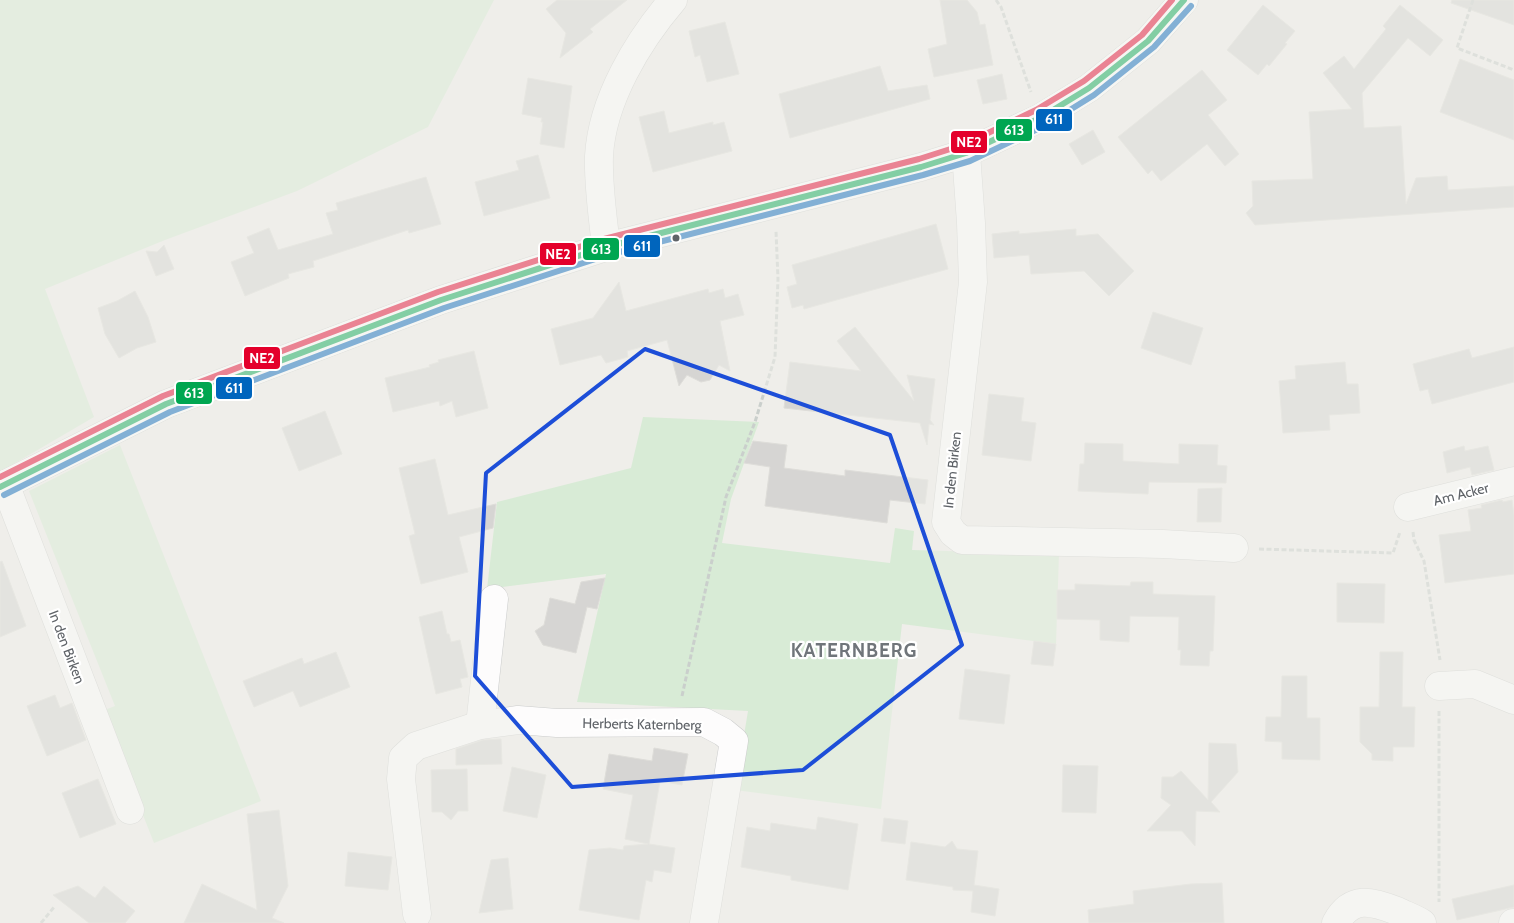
<svg xmlns="http://www.w3.org/2000/svg" width="1514" height="923" font-family="Cabin,sans-serif">
<rect width="100%" height="100%" fill="#efeeea"/>
<!-- green -->
<g fill="#d8ebd6">
<polygon points="0,0 494,0 428,127 297,191 165,240 45,289 94,417 0,472"/>
<polygon points="643,417 759,422 731,499 722,543 890,563 895,528 914,531 912,550 1059,554 1056,644 902,624 881,809 735,790 748,711 577,702 606,574 487,589 497,502 631,468"/>
<polygon points="120,445 261,801 154,843 102,711 115,706 29,491"/>
</g>
<!-- building -->
<g fill="#d6d5d3" stroke="#deddd9">
<polygon points="557,0 627,0 590,29 593,32 560,58 566,33 546,9"/>
<polygon points="940,0 967,0 977,12 980,25 985,24 993,65 934,77 928,49 947,44"/>
<polygon points="1452,0 1514,0 1514,25 1451,3"/>
<polygon points="1263,5 1295,31 1285,43 1287,44 1269,66 1267,64 1258,75 1227,50"/>
<polygon points="1400,5 1443,40 1430,56 1408,38 1362,93 1364,128 1401,126 1406,204 1416,178 1447,176 1448,190 1514,186 1514,207 1255,225 1246,213 1253,206 1252,181 1313,179 1309,112 1352,109 1323,73 1344,56 1354,69 1386,29 1383,26"/>
<polygon points="725,22 739,74 707,82 700,55 695,57 689,31"/>
<polygon points="1460,59 1514,80 1514,140 1440,112"/>
<polygon points="880,66 888,91 927,85 930,99 790,138 779,94"/>
<polygon points="1202,70 1227,100 1208,115 1239,154 1225,166 1207,144 1161,181 1152,170 1148,174 1118,137"/>
<polygon points="1002,74 1007,99 983,104 977,80"/>
<polygon points="528,78 572,86 564,148 540,144 543,122 541,122 542,118 522,114"/>
<polygon points="664,111 669,133 713,122 713,125 724,122 732,151 653,172 639,117"/>
<polygon points="1093,130 1105,152 1082,165 1069,144"/>
<polygon points="538,155 550,198 484,216 475,182 519,170 516,161"/>
<polygon points="426,177 441,224 409,233 408,230 313,261 314,267 288,274 289,278 245,296 231,262 254,253 247,237 269,228 278,250 333,234 326,213 338,210 336,203"/>
<polygon points="936,224 948,269 804,309 803,305 792,308 787,287 797,284 792,265"/>
<polygon points="1076,229 1076,236 1098,234 1134,271 1109,296 1084,271 1031,274 1029,255 994,258 992,234 1019,231 1019,234"/>
<polygon points="164,245 174,269 156,276 146,251 157,252"/>
<polygon points="619,282 626,311 708,289 709,293 723,289 725,298 738,294 744,315 720,321 730,371 719,365 710,380 701,382 687,375 679,386 667,340 627,351 628,357 606,363 601,355 560,365 551,329 593,318"/>
<polygon points="135,291 148,317 156,342 137,348 119,358 105,334 98,308 117,301"/>
<polygon points="1153,312 1203,328 1191,365 1141,348"/>
<polygon points="855,327 914,401 907,375 935,379 930,420 934,425 929,424 927,445 920,423 784,408 790,362 861,371 837,341"/>
<polygon points="1514,347 1514,382 1432,404 1428,389 1420,391 1413,364 1469,349 1472,358"/>
<polygon points="474,351 488,408 456,417 452,401 440,406 439,401 393,412 385,378 430,367 429,365 439,362 438,360"/>
<polygon points="1345,362 1347,384 1358,384 1360,413 1329,415 1330,430 1283,433 1279,381 1296,379 1295,366"/>
<polygon points="989,394 1024,398 1021,421 1036,423 1031,461 982,455"/>
<polygon points="325,411 342,454 299,471 282,428"/>
<polygon points="753,441 787,445 784,468 845,476 845,470 928,480 925,504 890,500 887,523 765,506 770,467 744,463"/>
<polygon points="1085,443 1123,444 1123,461 1179,464 1179,444 1218,445 1217,465 1227,466 1226,483 1149,482 1148,494 1078,491 1080,464 1084,464"/>
<polygon points="1464,446 1465,451 1488,446 1494,470 1472,475 1470,467 1447,473 1443,452"/>
<polygon points="435,459 448,515 496,504 493,528 459,537 468,572 421,584 409,536 415,534 399,468"/>
<polygon points="1222,488 1221,522 1197,522 1198,489"/>
<polygon points="1502,500 1503,502 1512,500 1514,515 1514,574 1445,583 1439,535 1471,531 1468,510 1482,508 1481,505"/>
<polygon points="2,561 26,626 0,637 0,562"/>
<polygon points="605,578 597,609 587,607 576,653 543,645 535,631 544,625 550,598 575,604 581,582"/>
<polygon points="1131,582 1153,582 1153,594 1215,596 1213,651 1210,651 1209,666 1180,665 1181,650 1178,650 1179,617 1130,616 1129,642 1100,640 1100,620 1057,619 1057,590 1075,590 1075,584 1130,586"/>
<polygon points="1337,583 1385,584 1384,623 1337,622"/>
<polygon points="442,611 447,634 449,634 451,642 460,640 468,677 460,679 462,687 436,694 419,617"/>
<polygon points="1034,641 1056,644 1053,666 1031,664"/>
<polygon points="336,652 350,687 300,707 293,691 254,707 243,681 302,658 304,664"/>
<polygon points="1380,652 1403,652 1402,707 1415,707 1414,747 1393,747 1393,761 1372,760 1372,754 1360,742 1360,707 1379,707"/>
<polygon points="965,669 1010,675 1004,724 959,719"/>
<polygon points="1282,676 1307,676 1307,718 1320,718 1320,760 1282,759 1282,742 1265,741 1266,717 1281,717"/>
<polygon points="55,695 60,708 72,703 86,740 47,756 27,706"/>
<polygon points="501,739 502,764 456,765 456,749 483,740"/>
<polygon points="1209,743 1236,744 1238,772 1211,802 1220,812 1196,811 1195,846 1182,831 1147,831 1171,805 1161,798 1162,777 1173,777 1181,771 1208,800"/>
<polygon points="654,748 688,754 682,785 660,781 649,844 675,848 671,873 654,870 652,882 646,880 639,920 579,910 589,850 610,848 623,850 624,846 648,844 625,839 633,795 603,789 609,754 652,761"/>
<polygon points="1063,765 1098,766 1096,813 1062,812"/>
<polygon points="512,767 546,775 537,818 503,811"/>
<polygon points="467,769 468,811 458,811 451,820 442,812 432,812 431,770"/>
<polygon points="98,779 116,824 80,838 62,793"/>
<polygon points="279,810 288,886 272,918 284,923 184,923 202,884 257,910 247,814"/>
<polygon points="818,817 858,824 848,890 791,880 791,876 741,867 747,827 770,831 771,823 816,830"/>
<polygon points="884,818 908,821 905,844 881,841"/>
<polygon points="952,841 957,849 978,851 974,885 999,889 995,916 971,912 973,891 953,890 953,887 906,880 911,842 945,847"/>
<polygon points="348,852 392,857 388,890 345,886"/>
<polygon points="508,858 513,909 479,913 491,860"/>
<polygon points="1222,883 1224,923 1089,923 1088,910 1134,904 1133,891 1191,884"/>
<polygon points="1514,885 1514,907 1457,920 1452,899"/>
<polygon points="78,886 95,898 104,886 135,911 125,923 89,923 53,895"/>
</g>
<g fill="none" stroke-linecap="round" stroke-linejoin="round">
<defs>
<g id="minor">
<polyline points="966,153 971,223 973,282 946,522 953,533 962,540 1163,544 1234,548"/>
<path d="M606 247C603 217 598 187 599 156 602 100 638 41 673 0"/>
<polyline points="5,484 130,810"/>
<polyline points="0,487 166,404 441,300 606,247 921,167 966,153 1040,118 1089,88 1148,41 1184,0"/>
<polyline points="1408,507 1514,481"/>
<polyline points="1439,686 1475,684 1514,700"/>
<polyline points="480,725 494,599"/>
<polyline points="417,914 401,779 403,758 416,746 480,725 518,720 557,723 704,722 723,732 734,741 704,923"/>
<path d="M1336 923C1351 895 1372 901 1397 911 1405 915 1414 918 1422 923"/>
<polyline points="1513,923 1514,923"/>
</g>
</defs>
<!-- minor casing -->
<use href="#minor" stroke="#cbcccc" stroke-width="29"/>
<!-- path -->
<g stroke="#cacfcc" stroke-width="3" stroke-dasharray="5 2.5" stroke-linecap="butt">
<polyline points="996,0 1001,7 1031,92"/>
<polyline points="1473,0 1457,48 1514,70"/>
<polyline points="1413,532 1414,540 1424,561 1440,660"/>
<polyline points="1259,549 1393,553 1400,532"/>
<polyline points="682,696 726,497 755,422 775,357 778,279 776,231"/>
<polyline points="1439,711 1439,902"/>
<polyline points="41,923 55,906"/>
</g>
<!-- minor -->
<use href="#minor" stroke="#fdfcfc" stroke-width="28"/>
<defs>
<polyline id="bus-1" points="0,487 166,404 441,300 606,247 921,167 966,153 1040,118 1089,88 1148,41 1184,0"/>
<polyline id="bus-2" points="4,495 170,412 444,308 608,255 923,175 970,161 1044,126 1094,95 1154,47 1191,6"/>
<polyline id="bus-3" points="0,477 163,396 438,292 604,239 919,159 963,145 1036,110 1084,81 1142,35 1172,0"/>
</defs>
<!-- bus-1 casing -->
<use href="#bus-1" stroke="#fff" stroke-width="10"/>
<!-- bus-2 casing -->
<use href="#bus-2" stroke="#fff" stroke-width="10"/>
<!-- bus-3 casing -->
<use href="#bus-3" stroke="#fff" stroke-width="10"/>
<!-- bus-1 -->
<use href="#bus-1" stroke="#00a651" stroke-width="6"/>
<!-- bus-2 -->
<use href="#bus-2" stroke="#0065bd" stroke-width="6"/>
<!-- bus-3 -->
<use href="#bus-3" stroke="#e4002b" stroke-width="6"/>
</g>
<!-- marked area -->
<path d="M0 0H1514V923H0ZM645 349 890 435 962 645 803 770 572 787 475 676 486 473Z" fill="#efeeea" fill-opacity=".55" fill-rule="evenodd"/>
<path fill="none" stroke="#1d4ed8" stroke-width="4" stroke-linejoin="round" d="M645 349 890 435 962 645 803 770 572 787 475 676 486 473Z"/>
<!-- markers -->
<circle fill="#5f6368" stroke="#fff" stroke-width="2" cx="676" cy="238" r="4.5"/>
<g text-anchor="middle" stroke-width="4.5" stroke-linejoin="round" paint-order="stroke">
<!-- street labels -->
<g font-size="14" fill="#5f6368" stroke="#fff">
<text transform="translate(952 470) rotate(-84)" y="5">In den Birken</text>
<text transform="translate(1461 494) rotate(-14)" y="5">Am Acker</text>
<text transform="translate(67 647) rotate(69)" y="5">In den Birken</text>
<text transform="translate(642 724) rotate(1)" y="5">Herberts Katernberg</text>
</g>
<!-- district labels -->
<g font-size="19" font-weight="bold" letter-spacing="1" fill="#70757a" stroke="#fff">
<text x="854" y="657">KATERNBERG</text>
</g>
</g>
<g stroke="#fff" stroke-width="2">
<rect x="1035" y="108" width="38" height="24" rx="5" fill="#0065bd"/>
<rect x="995" y="118" width="38" height="24" rx="5" fill="#00a651"/>
<rect x="950" y="130" width="38" height="24" rx="5" fill="#e4002b"/>
<rect x="623" y="234" width="38" height="24" rx="5" fill="#0065bd"/>
<rect x="582" y="237" width="38" height="24" rx="5" fill="#00a651"/>
<rect x="539" y="242" width="38" height="24" rx="5" fill="#e4002b"/>
<rect x="243" y="346" width="38" height="24" rx="5" fill="#e4002b"/>
<rect x="215" y="376" width="38" height="24" rx="5" fill="#0065bd"/>
<rect x="175" y="381" width="38" height="24" rx="5" fill="#00a651"/>
</g>
<g font-size="14" text-anchor="middle" font-weight="bold" fill="#fff">
<text x="1054" y="124">611</text>
<text x="1014" y="135">613</text>
<text x="969" y="147">NE2</text>
<text x="642" y="251">611</text>
<text x="601" y="254">613</text>
<text x="558" y="259">NE2</text>
<text x="262" y="363">NE2</text>
<text x="234" y="393">611</text>
<text x="194" y="398">613</text>
</g>
</svg>
